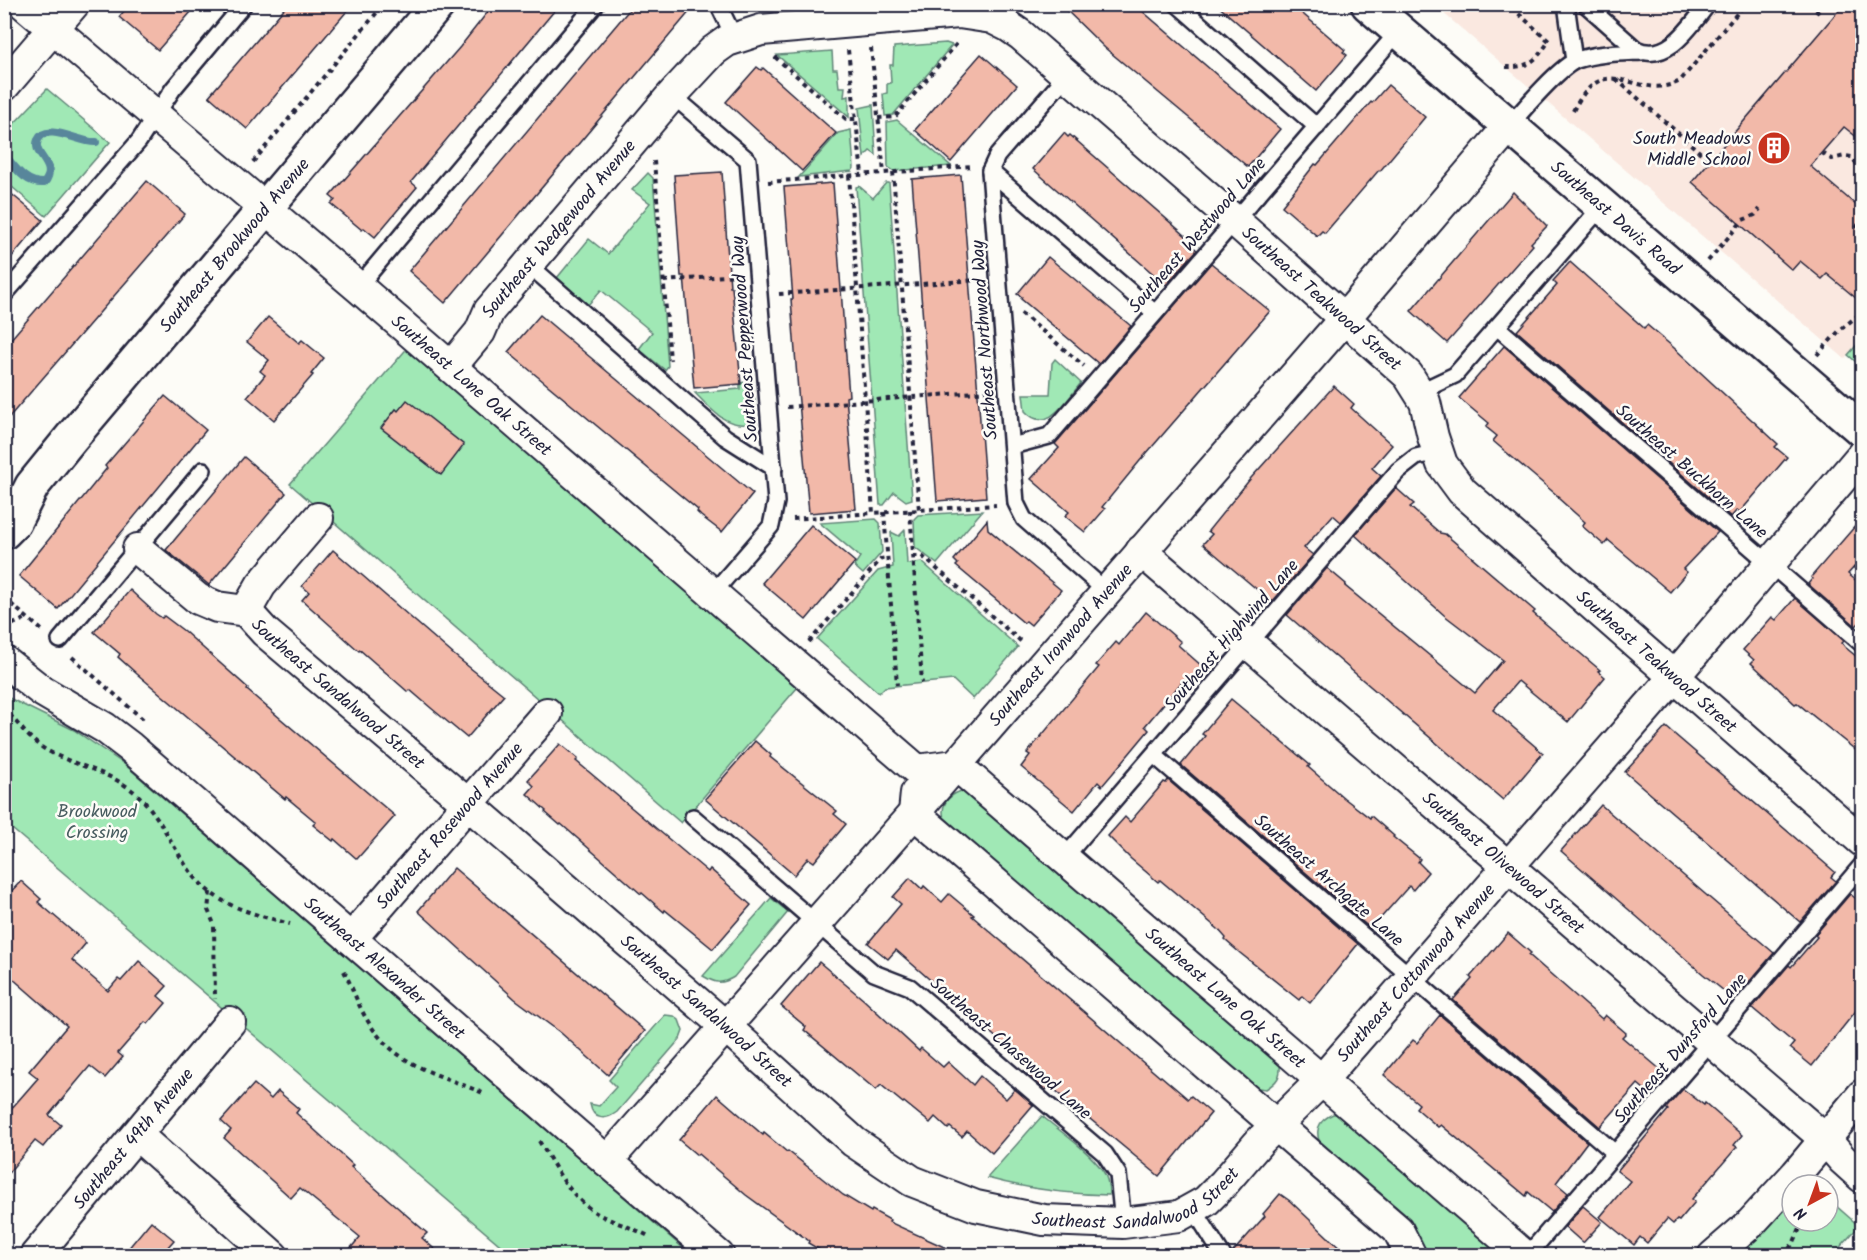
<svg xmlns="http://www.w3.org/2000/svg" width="1867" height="1260" font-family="Kalam,sans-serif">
<rect width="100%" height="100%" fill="#fdfcf7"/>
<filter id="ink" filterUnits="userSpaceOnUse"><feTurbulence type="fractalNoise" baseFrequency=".0167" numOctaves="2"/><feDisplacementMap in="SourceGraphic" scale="12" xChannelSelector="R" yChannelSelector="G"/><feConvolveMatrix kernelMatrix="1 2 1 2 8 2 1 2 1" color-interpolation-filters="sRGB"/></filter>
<g filter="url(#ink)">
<!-- built -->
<polygon fill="#fae8e0" points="1434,5 1862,5 1862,339 1845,359"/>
<!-- green -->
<g fill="#a0e8b5" stroke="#618578" stroke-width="1.5">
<polygon points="946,43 952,45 893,115 885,116 883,94 887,93 887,84 891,83 890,65 893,65 894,47"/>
<polygon points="832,51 833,69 837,69 839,87 845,87 844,97 849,96 849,117 777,55"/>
<polygon points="47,89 110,142 46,216 5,181 4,134"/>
<polygon points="873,105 876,155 870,151 864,157 859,108"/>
<polygon points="897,120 951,166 894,171 888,167 887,122"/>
<polygon points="851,130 854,168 852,171 799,177 838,133"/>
<polygon points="648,173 653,178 668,366 665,370 639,349 652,332 601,290 588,305 557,278 589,239 608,254 650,203 632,190"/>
<polygon points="886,183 889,183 912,499 906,501 894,492 884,505 880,505 856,187 859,186 873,198"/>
<polygon points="1862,339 1862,367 1848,355"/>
<polygon points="410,345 803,681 681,823 290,484"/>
<path d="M1055 359 1081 383C1067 399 1047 436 1025 411L1023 394H1050L1052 363Z"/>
<path d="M753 381C754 399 760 410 746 424 724 426 710 408 695 393L740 389V383Z"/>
<polygon points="982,511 937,564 915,547 914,519 918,515"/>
<polygon points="876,519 880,523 882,552 863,574 854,566 860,557 820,523"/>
<polygon points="905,530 907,564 922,562 1018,647 973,699 953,680 885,687 879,693 817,639 878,571 893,567 891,532 899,536"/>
<polygon points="5,696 74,730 124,764 691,1255 512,1255 5,823"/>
<path d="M961 791 972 794 1280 1064C1281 1077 1277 1082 1266 1089L1250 1087 945 821C939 807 947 796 961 791Z"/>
<path d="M771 898 788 912 734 977C721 985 715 983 703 976Z"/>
<path d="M665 1015 674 1016 679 1020 683 1031 680 1039 617 1112C605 1121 593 1120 590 1104L599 1106 616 1087 609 1080Z"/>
<path d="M1333 1114H1340L1508 1255H1426L1322 1148C1314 1132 1317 1121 1333 1114Z"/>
<path d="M1042 1116C1061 1132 1089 1151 1103 1171 1108 1178 1109 1186 1109 1195 1067 1194 1027 1189 987 1178Z"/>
<polygon points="1792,1197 1792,1221 1828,1221 1828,1199 1859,1226 1833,1255 1733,1256"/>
</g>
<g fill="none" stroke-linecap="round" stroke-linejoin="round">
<!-- stream -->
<path stroke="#58869b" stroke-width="8" d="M7 158C17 170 27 184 44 183 60 165 31 155 38 140 46 121 82 144 96 142"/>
</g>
<!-- building -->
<g fill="#f2b9a9" stroke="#22223b" stroke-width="1.5">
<polygon points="130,4 198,4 158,50 119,17"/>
<polygon points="288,4 353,4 247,129 209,96"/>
<polygon points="494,4 560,4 411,182 417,187 375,237 364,228 362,230 331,204 335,200 330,196 460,47"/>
<polygon points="634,4 696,4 445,303 409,271"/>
<polygon points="1060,4 1134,4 1280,129 1248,167 1105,48"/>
<polygon points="1216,4 1291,4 1345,50 1343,52 1347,55 1316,91"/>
<polygon points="1844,4 1863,4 1863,142 1844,127 1810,166 1863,211 1863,304 1827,274 1822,279 1800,261 1792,270 1692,182"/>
<polygon points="981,54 1017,85 951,162 915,130"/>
<polygon points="757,67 761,70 763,68 836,133 802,171 726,102"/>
<polygon points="1388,85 1425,117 1380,171 1379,170 1325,233 1322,231 1317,236 1282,206 1315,164 1317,165 1371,102 1372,103"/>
<polygon points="1064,133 1068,137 1070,135 1187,237 1185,240 1197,250 1166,285 1033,169"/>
<polygon points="722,172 730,287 732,287 741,384 694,388 684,276 681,276 674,175"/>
<polygon points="961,175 986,497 937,501 912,179"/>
<polygon points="147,181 185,214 4,423 4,347"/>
<polygon points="833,183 849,396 846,397 856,509 809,513 798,391 791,299 793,299 784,187"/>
<polygon points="4,188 43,220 4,266"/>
<polygon points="1513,192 1547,226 1531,243 1533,245 1447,343 1411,311"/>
<polygon points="1048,257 1131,326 1099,364 1021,299 1022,297 1017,294"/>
<polygon points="1570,262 1644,328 1647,325 1673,347 1778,444 1775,447 1787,457 1740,512 1737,510 1731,517 1517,331 1557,285 1553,281"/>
<polygon points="1211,263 1270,311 1139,462 1102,507 1105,509 1085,532 1065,516 1069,512 1031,479 1059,448 1055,444"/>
<polygon points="540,315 753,494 722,532 701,516 697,512 698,510 508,352"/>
<polygon points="268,317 299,343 302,340 324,358 311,374 313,375 274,420 247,397 265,375 260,371 269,360 247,342"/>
<polygon points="1504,346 1718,532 1683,569 1687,572 1670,592 1608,540 1604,545 1582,526 1585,522 1558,498 1559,497 1493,441 1497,436 1486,427 1489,423 1459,398"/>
<polygon points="1334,386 1354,404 1351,408 1392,445 1372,468 1381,476 1341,522 1333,515 1304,548 1313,555 1272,602 1203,544 1212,534 1208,531 1251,478"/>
<polygon points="165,396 206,430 58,609 19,576 107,468 105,466"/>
<polygon points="407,400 464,445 441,475 381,428 396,409 398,411"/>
<polygon points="244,457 286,493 209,585 166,550"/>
<polygon points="1396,488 1414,504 1410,507 1440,533 1445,534 1535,611 1533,613 1600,670 1598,671 1605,677 1568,722 1518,681 1493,710 1543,753 1503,800 1287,615 1327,568 1346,584 1345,586 1475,693 1503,660 1444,615 1355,535"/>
<polygon points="1863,517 1863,557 1848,574 1863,586 1863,619 1856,626 1808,584 1812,579 1811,577"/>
<polygon points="987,520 988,529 1061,590 1031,625 1026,621 1024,623 956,566 958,564 954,560"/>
<polygon points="811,525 855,562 806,620 762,583"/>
<polygon points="333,550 454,655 504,695 467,738 431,708 410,690 408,692 360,650 359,651 302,600 309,592 302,586"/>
<polygon points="130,590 156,614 162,618 164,616 184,631 248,688 247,690 395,816 357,859 334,839 333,841 313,825 316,822 286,797 285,799 137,674 118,657 120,654 94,632"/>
<polygon points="1795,598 1844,641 1842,643 1845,647 1863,662 1863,756 1797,703 1795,704 1751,663 1754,660 1743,650 1772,617 1776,620"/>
<polygon points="1146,612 1181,642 1178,645 1203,667 1186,687 1181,683 1145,726 1149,730 1119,766 1102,786 1098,782 1074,811 1021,767 1030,755 1027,753 1099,667 1096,665 1116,642 1119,645"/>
<polygon points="1231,699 1310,765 1308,767 1344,798 1370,818 1371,816 1394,836 1393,837 1420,859 1418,862 1428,872 1413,890 1409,886 1371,929 1181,765 1205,736 1202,734"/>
<polygon points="1666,727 1835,872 1831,877 1836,881 1800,922 1625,772"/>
<polygon points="755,741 771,755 770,757 837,811 834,814 846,824 814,862 808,858 794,875 705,799"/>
<polygon points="560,744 578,759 576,761 708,872 710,869 751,905 713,949 665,910 664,912 642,893 641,894 561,824 560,825 545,812 546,811 527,794 534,786 528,780"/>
<polygon points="1168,780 1358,944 1310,1003 1302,996 1299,1000 1240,953 1225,940 1226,938 1218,929 1160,880 1158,882 1131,859 1108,836 1125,817 1130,822 1164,782 1166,783"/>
<polygon points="1601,805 1774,953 1737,996 1732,992 1729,995 1703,974 1561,851"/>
<polygon points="454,868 645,1031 608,1075 561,1033 515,999 418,911"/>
<polygon points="910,878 922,889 924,886 942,902 949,894 974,915 972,916 1160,1077 1161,1076 1188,1099 1191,1096 1211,1113 1159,1176 1050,1086 1046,1090 1027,1075 1032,1069 896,950 888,959 868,943 901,904 893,897"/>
<polygon points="21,881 41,899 38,902 86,943 72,960 108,991 118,979 121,981 139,961 167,986 158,996 166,1003 148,1024 145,1022 118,1053 123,1057 105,1078 90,1066 49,1115 61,1125 43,1147 35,1141 4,1178 4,1117 38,1078 29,1071 67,1026 4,971 4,899"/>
<polygon points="1850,894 1863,904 1863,1002 1812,1066 1790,1048 1794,1043 1752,1008 1789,965 1791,967 1817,937 1815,935"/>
<polygon points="1508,933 1531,953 1529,955 1602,1019 1605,1015 1626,1033 1622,1037 1668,1076 1652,1096 1638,1084 1600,1127 1453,1000 1472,979 1470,977"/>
<polygon points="819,962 864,1000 919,1051 921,1048 943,1067 948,1062 973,1085 980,1076 1006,1099 1015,1089 1033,1105 992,1153 967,1131 962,1137 950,1127 948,1129 935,1117 930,1123 904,1102 903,1103 881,1085 876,1090 804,1030 806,1027 781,1006"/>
<polygon points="1440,1015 1587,1142 1556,1183 1568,1193 1552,1212 1528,1192 1526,1196 1441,1125 1438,1127 1416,1108 1419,1104 1384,1075 1413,1040 1417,1043"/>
<polygon points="254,1084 271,1099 278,1091 299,1109 296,1113 353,1165 351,1167 427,1233 422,1238 442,1256 344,1256 360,1237 300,1188 291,1198 224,1138 231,1130 221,1121"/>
<polygon points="1683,1089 1704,1105 1705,1103 1742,1135 1734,1145 1737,1147 1692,1199 1695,1202 1679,1221 1677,1220 1673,1224 1667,1219 1647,1243 1640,1237 1634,1245 1600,1217 1630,1181 1617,1171 1668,1110 1666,1108"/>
<polygon points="717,1095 763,1135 764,1133 787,1152 788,1151 843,1195 871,1212 872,1210 890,1220 889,1222 964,1256 830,1256 808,1243 809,1241 746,1195 698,1154 697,1155 679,1140"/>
<polygon points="1280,1194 1290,1201 1348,1256 1233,1256 1232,1253 1265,1216 1263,1214"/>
<polygon points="1583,1206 1602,1222 1583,1243 1565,1227"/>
<polygon points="151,1221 174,1240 160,1256 122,1256"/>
</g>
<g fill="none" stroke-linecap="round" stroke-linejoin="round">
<defs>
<g id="lane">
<polyline points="718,4 735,39"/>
<polyline points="1177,4 1317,127"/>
<polyline points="1566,4 1574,61"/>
<path d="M1585 4 1636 49C1668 64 1691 25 1708 4"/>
<polyline points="1067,75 997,156 990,171 1016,503 1024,519 1106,591"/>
<polyline points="672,95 748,160 776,502 771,526 712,594"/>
<path d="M1509 126C1522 111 1560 66 1577 60 1597 53 1621 53 1642 52"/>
<polyline points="990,171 1155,313"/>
<polyline points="529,265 725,437 774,468"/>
<polyline points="358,287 596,4"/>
<polyline points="4,295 139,141 173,89 244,4"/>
<polyline points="1497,327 1862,644"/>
<polyline points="1419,392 1455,375 1602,206"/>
<polyline points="1012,446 1049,436 1399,31"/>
<polyline points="60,640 203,470"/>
<polyline points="1154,755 1615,1153"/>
<polyline points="693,817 874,973 910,987 1105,1154 1118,1174 1123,1223"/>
<polyline points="1064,858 1398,471 1416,457 1437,452"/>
<polyline points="1193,1208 1223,1256"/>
<polyline points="1527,1256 1862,865"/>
</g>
<g id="street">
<path id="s1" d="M24 4 358 287 917 770 956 765 1525 1256"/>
<polyline points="4,86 74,4"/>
<path id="s2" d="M451 367 480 332 489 311 672 95 713 51 727 41 761 30 959 13 992 18 1008 26 1021 35 1235 221 1408 375 1425 402 1433 437 1442 464 1462 491 1862 841"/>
<path id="s3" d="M138 549 198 599 217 607 246 611 265 632 468 804 725 1026 854 1142 912 1181 976 1206 1044 1220 1123 1223 1179 1216 1206 1201 1224 1183 1260 1141 1321 1081 1674 677 1862 455"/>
<path id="s4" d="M1141 551 1825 1139 1842 1159 1862 1177"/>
<polyline points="246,611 261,585 318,518"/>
<path id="s5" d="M4 661 42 691 105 728 130 747 607 1161 719 1256"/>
<polyline points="916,793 914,813 1398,1230 1411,1256"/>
<path id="s6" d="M351 939 547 713"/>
<polyline points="137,1135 273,1256"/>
<path id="s7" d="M607 1161 914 813 1345 318 1509 126"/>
<path id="s8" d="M35 1256 230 1022"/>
<polyline points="1713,1256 1750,1224 1796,1174 1862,1095"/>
</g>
<g id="secondary">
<path id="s9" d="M1368 4 1862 430"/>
<path id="s10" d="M4 532 14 522 32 486 71 438 438 4"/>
</g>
</defs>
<!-- lane casing -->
<use href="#lane" stroke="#22223b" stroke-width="20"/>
<!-- street casing -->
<use href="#street" stroke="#22223b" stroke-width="34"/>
<!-- secondary casing -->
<use href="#secondary" stroke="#22223b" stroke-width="38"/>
<!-- path -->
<g stroke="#22223b" stroke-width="4" stroke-dasharray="4.5 4.5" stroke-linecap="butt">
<polyline points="1469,4 1472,7"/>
<polyline points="1809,4 1820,14"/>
<polyline points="871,48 884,173"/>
<polyline points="848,50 862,174"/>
<polyline points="775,57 846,119 856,119"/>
<path d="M1506 67C1530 68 1536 60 1549 41L1508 4"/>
<polyline points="1616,79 1710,161"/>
<path d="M1573 111C1607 45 1635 104 1680 81L1745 4"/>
<polyline points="878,118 895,117 959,41"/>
<polyline points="1822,153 1832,159 1845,156 1852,157 1862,172"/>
<polyline points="654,161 670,360"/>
<polyline points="253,162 384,4"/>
<polyline points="893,172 919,510"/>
<polyline points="849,175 873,513 996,505"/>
<polyline points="768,182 973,166"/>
<polyline points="1856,228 1862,219"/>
<polyline points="1708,261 1743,220 1755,215 1760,209"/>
<polyline points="664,281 737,275"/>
<polyline points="779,294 978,280"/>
<polyline points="1021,313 1084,366"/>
<polyline points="1817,355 1840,330 1862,312"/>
<polyline points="787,407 989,391"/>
<polyline points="910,510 922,683"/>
<polyline points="884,512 897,685"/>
<polyline points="793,519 873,513"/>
<polyline points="913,556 922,556 1024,644"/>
<polyline points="4,598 44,632"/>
<polyline points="4,628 27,618"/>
<polyline points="809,642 881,559 887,558"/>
<polyline points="72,657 145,721"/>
<path d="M4 708C17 722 29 740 46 750 73 765 104 770 129 788 166 814 175 865 210 892 232 910 263 916 290 924"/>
<polyline points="210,892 208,910 214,924 215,999"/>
<path d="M344 971C352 986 357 1003 366 1018 394 1067 438 1073 485 1094"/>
<path d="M539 1141C556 1168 569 1197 598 1214 614 1223 633 1227 650 1237"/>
<polyline points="1784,1256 1794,1242 1803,1221"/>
</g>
<!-- lane -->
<use href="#lane" stroke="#fdfcf7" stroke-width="15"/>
<!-- street -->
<use href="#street" stroke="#fdfcf7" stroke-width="30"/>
<!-- secondary -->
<use href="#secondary" stroke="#fdfcf7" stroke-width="33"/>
</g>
</g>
<!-- icons -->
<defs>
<symbol id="building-disc" viewBox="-11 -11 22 22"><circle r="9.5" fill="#c8321e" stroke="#fdfcf7"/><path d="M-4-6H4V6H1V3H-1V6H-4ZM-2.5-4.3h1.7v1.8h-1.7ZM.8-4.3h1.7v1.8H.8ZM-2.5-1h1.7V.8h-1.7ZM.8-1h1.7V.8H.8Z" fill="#fff"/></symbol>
</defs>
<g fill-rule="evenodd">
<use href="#building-disc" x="1755" y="129" width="38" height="38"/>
</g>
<g text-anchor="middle" stroke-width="5" stroke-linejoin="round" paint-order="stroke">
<!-- poi labels -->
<g font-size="18" fill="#22223b" stroke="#fdfcf7" text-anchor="end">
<text x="1751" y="144">South Meadows<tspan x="1751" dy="21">Middle School</tspan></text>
</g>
<!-- street labels -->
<g font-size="18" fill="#22223b" stroke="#fdfcf7">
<text dy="6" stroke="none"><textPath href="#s9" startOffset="327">Southeast Davis Road</textPath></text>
<text dy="6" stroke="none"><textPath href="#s2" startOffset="176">Southeast Wedgewood Avenue</textPath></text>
<text transform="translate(1197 235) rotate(-49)" y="6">Southeast Westwood Lane</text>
<text dy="6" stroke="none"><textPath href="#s10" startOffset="369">Southeast Brookwood Avenue</textPath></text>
<text dy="6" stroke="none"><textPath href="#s2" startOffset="1130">Southeast Teakwood Street</textPath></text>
<text transform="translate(744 339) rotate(-94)" y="6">Southeast Pepperwood Way</text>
<text transform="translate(984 340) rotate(-94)" y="6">Southeast Northwood Way</text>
<text dy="6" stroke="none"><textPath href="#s1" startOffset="588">Southeast Lone Oak Street</textPath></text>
<text transform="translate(1692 471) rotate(41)" y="6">Southeast Buckhorn Lane</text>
<text transform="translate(1231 635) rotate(-49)" y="6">Southeast Highwind Lane</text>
<text dy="6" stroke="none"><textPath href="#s7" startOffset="687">Southeast Ironwood Avenue</textPath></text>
<text dy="6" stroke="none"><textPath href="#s2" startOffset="1634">Southeast Teakwood Street</textPath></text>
<text dy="6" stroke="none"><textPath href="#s3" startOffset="252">Southeast Sandalwood Street</textPath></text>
<text dy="6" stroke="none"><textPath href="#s6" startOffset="150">Southeast Rosewood Avenue</textPath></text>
<text dy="6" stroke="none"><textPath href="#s4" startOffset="478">Southeast Olivewood Street</textPath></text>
<text transform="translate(1329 880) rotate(41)" y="6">Southeast Archgate Lane</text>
<text dy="6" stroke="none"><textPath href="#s5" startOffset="490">Southeast Alexander Street</textPath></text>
<text dy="6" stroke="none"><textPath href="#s3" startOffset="1620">Southeast Cottonwood Avenue</textPath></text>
<text dy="6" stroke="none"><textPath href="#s1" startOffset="1572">Southeast Lone Oak Street</textPath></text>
<text dy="6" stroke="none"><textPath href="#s3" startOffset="738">Southeast Sandalwood Street</textPath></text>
<text transform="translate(1011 1048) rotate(41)" y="6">Southeast Chasewood Lane</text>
<text transform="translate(1680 1048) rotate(-49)" y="6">Southeast Dunsford Lane</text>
<text dy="6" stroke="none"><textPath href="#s8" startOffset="153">Southeast 49th Avenue</textPath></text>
<text dy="6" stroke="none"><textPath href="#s3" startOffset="1242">Southeast Sandalwood Street</textPath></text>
</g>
<!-- park labels -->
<g font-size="18" fill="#485d60" stroke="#fdfcf7">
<text x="97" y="817">Brookwood<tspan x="97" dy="21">Crossing</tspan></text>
</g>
</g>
<!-- margin -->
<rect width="1867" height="1260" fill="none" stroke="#fdfcf7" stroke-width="24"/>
<rect x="12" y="12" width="1843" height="1236" fill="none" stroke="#22223b" stroke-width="2" filter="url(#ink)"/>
<!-- north arrow -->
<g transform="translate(1810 1203) rotate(221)"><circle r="28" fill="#fdfcf7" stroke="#a5a5ac" stroke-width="1.5"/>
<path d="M0-4.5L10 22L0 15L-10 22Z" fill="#c8321e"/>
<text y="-9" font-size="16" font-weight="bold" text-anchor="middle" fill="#22223b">N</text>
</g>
</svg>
